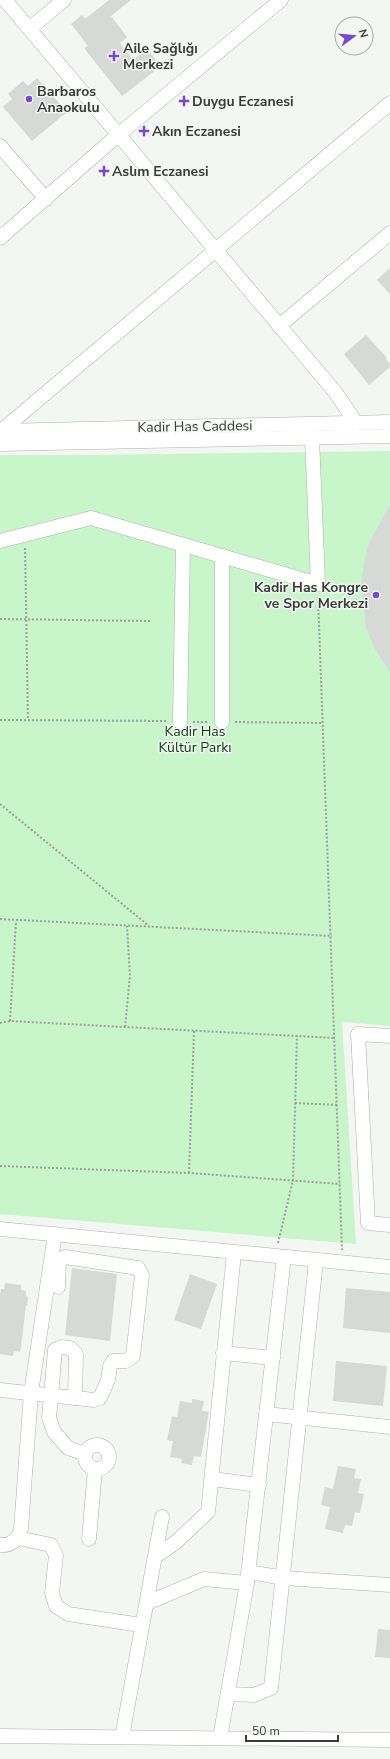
<svg xmlns="http://www.w3.org/2000/svg" width="390" height="1759" font-family="'Nunito Sans',sans-serif">
<rect width="100%" height="100%" fill="#f3f6f3"/>
<!-- green -->
<polygon fill="#c9f5ca" points="390,451 390,1026 342,1022 356,1244 0,1214 0,455 90,455"/>
<!-- building -->
<g fill="#d6d9d6">
<polygon points="109,0 131,0 111,16 127,37 120,43 133,60 147,49 160,65 154,69 156,70 122,96 84,48 88,46 71,24 82,15 85,19"/>
<polygon points="37,78 67,112 32,141 3,107 12,99 8,94 23,81 28,86"/>
<polygon points="390,268 390,294 377,280"/>
<polygon points="366,335 387,358 386,359 390,364 390,367 369,385 344,354"/>
<polygon points="390,505 390,672 375,649 366,628 361,584 364,563 369,543"/>
<polygon points="72,1268 117,1274 110,1341 65,1335"/>
<polygon points="190,1274 217,1284 201,1329 174,1320"/>
<polygon points="5,1283 21,1285 21,1290 26,1291 26,1296 28,1297 27,1306 26,1305 21,1347 20,1352 14,1351 13,1356 0,1354 0,1295 1,1289 4,1289"/>
<polygon points="346,1288 390,1292 390,1333 343,1328"/>
<polygon points="336,1361 387,1366 383,1406 333,1401"/>
<polygon points="192,1399 204,1401 202,1411 209,1412 201,1457 194,1456 192,1465 181,1463 182,1459 170,1457 173,1441 167,1440 172,1416 177,1417 180,1401 192,1403"/>
<polygon points="338,1466 356,1469 354,1478 361,1479 358,1493 364,1494 360,1513 355,1512 352,1526 345,1525 343,1533 325,1529 330,1507 321,1505 325,1487 333,1489"/>
<polygon points="378,1629 390,1630 390,1658 375,1657"/>
</g>
<g fill="none" stroke-linecap="round" stroke-linejoin="round">
<defs>
<g id="minor">
<polyline points="5,0 336,393 356,423"/>
<polyline points="29,29 64,0"/>
<polyline points="0,146 46,199"/>
<polyline points="0,238 118,135 281,0"/>
<polyline points="279,326 390,233"/>
<polyline points="0,431 390,422"/>
<polyline points="1,431 390,103"/>
<polyline points="0,444 390,436"/>
<polyline points="0,541 91,518 318,584 312,437"/>
<polyline points="222,556 222,722"/>
<polyline points="180,722 183,545"/>
<polyline points="390,1036 358,1034 368,1223 390,1225"/>
<polyline points="0,1229 390,1267"/>
<polyline points="223,1353 273,1358"/>
<polyline points="0,1390 94,1400 100,1398 108,1380 110,1366 113,1361 126,1361 133,1356 142,1275 138,1268 65,1257 59,1260 58,1287"/>
<polyline points="75,1398 76,1354 70,1348 61,1347 55,1350 49,1418 54,1432 68,1448 85,1454"/>
<polyline points="266,1414 390,1427"/>
<circle cx="97" cy="1457" r="12"/>
<polyline points="212,1479 259,1485"/>
<polyline points="18,1538 51,1545 56,1555 52,1593 56,1606 68,1614 141,1625"/>
<polyline points="89,1539 95,1469"/>
<path d="M0 1545C11 1546 18 1540 21 1529L31 1393 55 1234"/>
<polyline points="156,1556 176,1542 208,1512 234,1253"/>
<polyline points="249,1572 284,1578 390,1585"/>
<polyline points="147,1603 204,1579 247,1583"/>
<polyline points="228,1694 254,1695 271,1688 316,1261"/>
<polyline points="0,1736 390,1740"/>
<polyline points="122,1737 162,1517"/>
<polyline points="220,1738 247,1583 284,1257"/>
</g>
</defs>
<!-- minor casing -->
<use href="#minor" stroke="#adb0ad" stroke-width="15"/>
<!-- path -->
<g stroke="#9c9e9c" stroke-width="2" stroke-dasharray="2 2" stroke-linecap="butt">
<polyline points="25,548 28,720"/>
<polyline points="318,597 342,1250"/>
<polyline points="0,619 150,621"/>
<polyline points="0,720 167,721"/>
<polyline points="193,722 209,722"/>
<polyline points="235,722 323,723"/>
<polyline points="0,804 149,926"/>
<polyline points="0,919 332,936"/>
<polyline points="10,1021 16,921"/>
<polyline points="0,1023 10,1021 335,1038"/>
<polyline points="125,1027 130,976 127,926"/>
<polyline points="295,1103 338,1105"/>
<polyline points="0,1166 189,1173 340,1184"/>
<polyline points="189,1173 194,1031"/>
<polyline points="278,1243 293,1180 297,1036"/>
</g>
<!-- minor -->
<use href="#minor" stroke="#fff" stroke-width="14"/>
</g>
<!-- markers -->
<g fill="#764cc5" stroke="#f3f6f3" stroke-width="1.5">
<path d="M112 50h4v4h4v4h-4v4h-4v-4h-4v-4h4z"/>
<circle cx="29" cy="99" r="4"/>
<path d="M182 95h4v4h4v4h-4v4h-4v-4h-4v-4h4z"/>
<path d="M142 125h4v4h4v4h-4v4h-4v-4h-4v-4h4z"/>
<path d="M102 165h4v4h4v4h-4v4h-4v-4h-4v-4h4z"/>
<circle cx="376" cy="595" r="4"/>
</g>
<g text-anchor="middle" stroke-width="3" stroke-linejoin="round" paint-order="stroke">
<!-- poi labels -->
<g font-size="14" font-weight="bold" fill="#3a3b3a" stroke="#f3f6f3" text-anchor="start">
<text x="123" y="53">Aile Sağlığı<tspan x="123" dy="16">Merkezi</tspan></text>
<text x="37" y="96">Barbaros<tspan x="37" dy="16">Anaokulu</tspan></text>
<text x="192" y="106">Duygu Eczanesi</text>
<text x="152" y="136">Akın Eczanesi</text>
<text x="112" y="176">Aslım Eczanesi</text>
<text x="368" y="592" text-anchor="end">Kadir Has Kongre<tspan x="368" dy="16">ve Spor Merkezi</tspan></text>
</g>
<!-- street labels -->
<g font-size="14" fill="#3a3b3a" stroke="#f3f6f3">
<text transform="translate(195 426) rotate(-1)" y="5">Kadir Has Caddesi</text>
</g>
<!-- park labels -->
<g font-size="14" fill="#0f4116" stroke="#f3f6f3">
<text x="195" y="736">Kadir Has<tspan x="195" dy="16">Kültür Parkı</tspan></text>
</g>
</g>
<!-- north arrow -->
<g transform="translate(354 36) rotate(74)"><circle r="19" fill="#f3f6f3" stroke="#a9aba9"/>
<path d="M0-3L7 15L0 10L-7 15Z" fill="#764cc5"/>
<text y="-6" font-size="11" font-weight="bold" text-anchor="middle" fill="#3a3b3a">N</text>
</g>
<!-- scale -->
<path d="M246 1735v6h92v-6" fill="none" stroke="#3a3b3a" stroke-width="2"/>
<text x="252" y="1735" font-size="12" fill="#3a3b3a" stroke="#f3f6f3" stroke-width="3" paint-order="stroke">50 m</text>
</svg>
